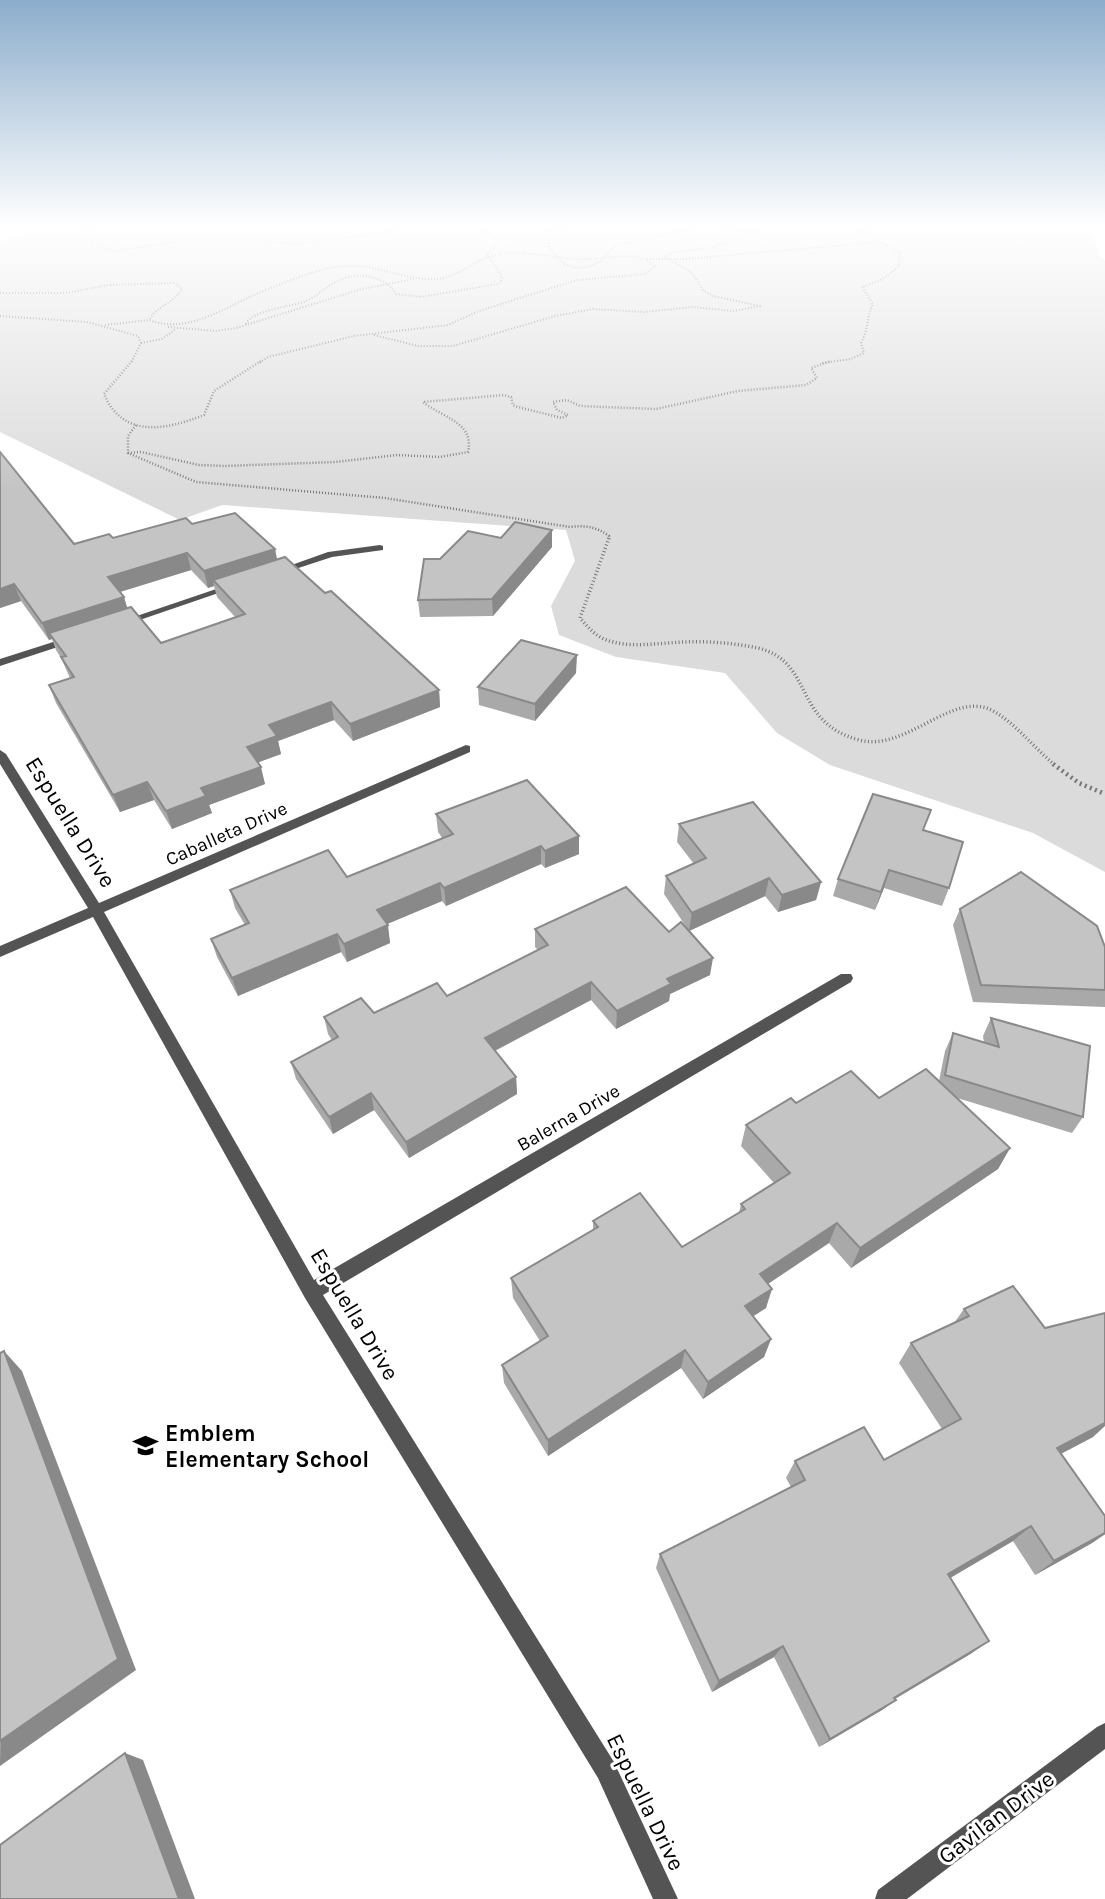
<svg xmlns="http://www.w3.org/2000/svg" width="1105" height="1899" font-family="Karla,sans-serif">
<rect width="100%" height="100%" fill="#fff"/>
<!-- green -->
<polygon fill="#dbdbdb" points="45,224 1078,224 1095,237 1098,255 1105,260 1105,872 1033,833 830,765 777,733 725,673 616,657 559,635 551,606 575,561 566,530 222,505 180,520 0,432 0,242"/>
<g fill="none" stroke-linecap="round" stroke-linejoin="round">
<!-- stream -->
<polygon fill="#a2a2a2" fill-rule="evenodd" points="0,224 5,224 0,226"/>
<!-- path-far3 -->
<g stroke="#767676" stroke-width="2" stroke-dasharray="1 2" stroke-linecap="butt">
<polyline points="86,224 93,244 113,251 195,239 234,238 295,244 391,232 400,224"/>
<polyline points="567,224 548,230 549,248 564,264 576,268 589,267 601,261 614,246 692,228 694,224"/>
<polyline points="0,231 17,224"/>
<polyline points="647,259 686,259 878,242"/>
<path d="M0 293H66L108 285 174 283 182 289C174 303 157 306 149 320 186 334 221 310 254 295 278 285 304 274 329 268 373 259 396 280 434 279 457 279 472 261 493 256 523 248 553 259 583 259 601 259 619 255 636 257 644 258 649 261 655 266L645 274 577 280 479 311 448 325 354 336 268 357 259 363"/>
<polyline points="0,316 87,322 138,336 141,343 131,363"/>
<path d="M246 324C252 310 291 307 306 301 318 296 326 286 338 281 358 271 384 275 396 294L421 297 497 284 501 282 502 276 487 254 498 242 480 227 483 224"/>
<polyline points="105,325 149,320"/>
<polyline points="168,327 216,331 236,328 362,289 414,279"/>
<polyline points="374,335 418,346 453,346 555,316 593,309 644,312 692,307 734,311 760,306 713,296 703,290 691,272 664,257 675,252 711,248 756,232 729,229 716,224"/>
<polyline points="141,343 162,339 176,329"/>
<path d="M822 363 851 359 864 353 861 343C869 329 866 318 873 304L862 287 883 279 899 266 900 253 865 233 855 224"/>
</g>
<!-- path-far2 -->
<g stroke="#767676" stroke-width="2.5" stroke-dasharray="1 2" stroke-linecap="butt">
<path d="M132 361 104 394C123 439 166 430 204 415L214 391 261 361"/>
<path d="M136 425 128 436V453L196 482 385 498 570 527C585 525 597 527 609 536L608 539"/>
<path d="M128 453 141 452 199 465 225 466 335 462 397 455 440 457 468 452C475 422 441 417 423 402L504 395 511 397 513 405 518 407 562 418 568 415 557 410 553 402 567 400 580 406 656 409 738 391 806 385 817 378 811 368 831 361"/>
</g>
<!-- path-far1 -->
<path stroke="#767676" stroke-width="3.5" stroke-dasharray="1 2.5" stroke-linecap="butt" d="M609 538 580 618C587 626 593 634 604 639 628 649 658 643 683 642 708 641 734 643 758 648 815 662 792 722 859 740 907 753 954 687 995 712 1017 725 1035 749 1055 765"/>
<!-- path -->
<polyline stroke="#767676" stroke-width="4.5" stroke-dasharray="2 3.5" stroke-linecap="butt" points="1053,764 1079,783 1105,794"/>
<!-- minor -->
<g fill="#545454" fill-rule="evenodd">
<polygon points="380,545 383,546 383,550 332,557 277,575 272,572 328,552"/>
<polygon points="228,585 236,587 128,624 119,622"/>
<polygon points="72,636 76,637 76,641 0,666 0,659"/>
<polygon points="466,745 470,746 470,752 104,912 314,1280 841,974 851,974 853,978 851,982 323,1295 614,1762 678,1899 653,1899 598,1778 305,1298 93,917 0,957 0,946 88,908 0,764 0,750 6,754 99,903"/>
<polygon points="1105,1723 1105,1749 907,1899 875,1899 878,1890 1097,1727"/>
</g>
</g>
<!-- wall -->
<g fill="#a9a9a9" fill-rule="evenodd">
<path d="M0 452 74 544 113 538 192 524 275 549 277 560 325 593 439 690 440 707 353 741 334 720 278 741 281 754 258 762 265 784 209 805 212 813 172 829 154 800 120 812 56 703 49 685 70 678 61 658 56 650 52 639 49 640 21 601 0 608ZM191 570 208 588 214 586 217 597 236 618 161 643 127 608 124 597 120 592Z"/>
<polygon points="501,538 552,547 493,616 420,617 418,600 440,559"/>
<polygon points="576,673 535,721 479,705 478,687"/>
<polygon points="436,814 579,836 579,854 545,868 541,864 446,906 442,901 387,924 390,943 347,962 341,952 238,996 217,957 211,939 245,925 235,908 230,890 347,877 443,839 438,832"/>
<polygon points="679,824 821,882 816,900 778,912 765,896 689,931 664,894 666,876 694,864 677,842"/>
<polygon points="924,831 949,888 942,906 884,888 875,910 833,896 838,879"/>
<polygon points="960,909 1105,947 1105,1007 973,1002 953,925"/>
<polygon points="535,929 710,975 670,994 669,1001 616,1029 591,1000 495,1051 516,1077 517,1094 409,1158 374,1110 333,1134 296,1079 291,1062 332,1040 328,1034 324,1017 374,1013 447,996 538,950 535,947"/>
<polygon points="991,1018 1083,1117 1072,1133 957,1098 1010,1148 998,1169 851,1268 829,1243 768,1284 766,1308 753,1316 771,1339 764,1357 703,1399 681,1368 548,1456 504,1383 502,1365 540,1341 513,1298 511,1278 593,1230 593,1221 682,1247 739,1213 741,1204 774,1183 741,1146 746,1125 796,1103 879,1098 939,1081 945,1051 953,1033 984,1043 983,1036"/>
<polygon points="964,1309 1093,1437 1061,1454 1105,1516 1105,1534 1092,1543 1035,1575 1013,1541 950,1578 972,1653 895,1699 896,1700 882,1710 819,1747 774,1657 712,1692 656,1568 660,1554 791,1487 786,1478 795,1461 884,1460 942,1429 899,1363 911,1343 954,1323"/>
</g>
<!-- shaded-wall -->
<g fill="#898989">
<polygon points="552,530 552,547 493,616 492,599"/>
<polygon points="275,549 278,565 213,580 214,586 208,588 204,571"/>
<polygon points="187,553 191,570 113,594 108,577"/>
<polygon points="14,584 21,601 0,608 0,589"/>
<polygon points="124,597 129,614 49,633 52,639 49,640 42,623"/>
<polygon points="577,655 576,673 535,721 535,704"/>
<polygon points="439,690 440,707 353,741 350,724"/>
<polygon points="331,702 334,720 278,741 281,754 251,765 247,747 269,725"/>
<polygon points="261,767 265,784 209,805 212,813 172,829 166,811 201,788"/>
<polygon points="147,782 154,800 120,812 113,795"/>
<polygon points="579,836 579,854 545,868 545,851"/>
<polygon points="541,846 541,864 446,906 444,888"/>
<polygon points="889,870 884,888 875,910 881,892"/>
<polygon points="769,878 765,896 689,931 692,913"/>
<polygon points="821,882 816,900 778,912 782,895"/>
<polygon points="440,883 442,901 380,927 377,910"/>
<polygon points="388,925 390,943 347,962 344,944"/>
<polygon points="337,934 341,952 238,996 232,978"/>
<polygon points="713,958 710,975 670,994 669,1001 616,1029 617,1011 667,979"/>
<polygon points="591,982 591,1000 486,1055 485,1038"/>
<polygon points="516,1077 517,1094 409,1158 406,1142"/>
<polygon points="371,1093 374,1110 333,1134 329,1117"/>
<polygon points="1010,1148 998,1169 851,1268 860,1248"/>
<polygon points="837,1223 829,1243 754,1293 760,1274"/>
<polygon points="772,1289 766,1308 740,1325 745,1306"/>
<polygon points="771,1339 764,1357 703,1399 708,1382"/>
<polygon points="685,1350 681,1368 548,1456 548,1440"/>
<polygon points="4,1351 22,1371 136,1670 0,1766"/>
<polygon points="1105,1423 1105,1426 1093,1437 1039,1465 1057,1448"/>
<polygon points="1031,1526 1013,1541 933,1588 948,1574"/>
<polygon points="1105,1533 1105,1534 1092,1543 1035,1575 1054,1561"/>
<polygon points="989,1641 972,1653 881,1707 894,1698"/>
<polygon points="783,1646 774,1657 712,1692 719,1681"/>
<polygon points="896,1700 882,1710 819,1747 830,1739"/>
<polygon points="125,1753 143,1760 195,1899 179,1899"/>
</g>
<!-- building -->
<g fill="#c4c4c4" stroke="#898989" stroke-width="2">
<polygon points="0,452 74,544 109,534 113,538 186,518 192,524 235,513 275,549 204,571 187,553 108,577 124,597 42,623 14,584 0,589"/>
<polygon points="515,522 552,530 492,599 418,600 424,559 440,559 468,531 501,538"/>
<polygon points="285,557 325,593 331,591 439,690 350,724 331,702 269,725 277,736 247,747 261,767 201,788 206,796 166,811 147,782 113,795 49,685 74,677 61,657 66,656 49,633 131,607 161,643 245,614 213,580"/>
<polygon points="521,640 577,655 535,704 478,687"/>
<polygon points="527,780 579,836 545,851 541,846 444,888 440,883 377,910 388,925 344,944 337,934 232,978 211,939 249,923 230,890 328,850 347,877 453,834 436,814"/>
<polygon points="873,794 931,810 923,830 963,842 949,888 889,870 881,892 838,879"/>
<polygon points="753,802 821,882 782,895 769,878 692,913 666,876 706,858 679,824"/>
<polygon points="1021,872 1097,926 1105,947 1105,990 981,985 960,909"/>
<polygon points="626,887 669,932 681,922 713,958 667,979 671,984 617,1011 591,982 485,1038 516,1077 406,1142 371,1093 329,1117 291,1062 338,1037 324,1017 361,998 374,1013 437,983 447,996 548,945 535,929"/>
<polygon points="991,1018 1090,1046 1083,1117 945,1075 953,1033 999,1047"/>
<polygon points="926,1069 1010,1148 860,1248 837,1223 760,1274 772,1289 745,1306 771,1339 708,1382 685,1350 548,1440 502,1365 548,1336 511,1278 598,1227 593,1221 640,1193 682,1247 745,1209 741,1204 790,1173 746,1125 791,1098 796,1103 851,1071 879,1098"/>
<polygon points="1013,1286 1045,1328 1105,1313 1105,1423 1057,1448 1105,1516 1105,1533 1054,1561 1031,1526 948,1574 989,1641 894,1698 896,1700 830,1739 783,1646 719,1681 660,1554 805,1480 795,1461 864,1427 884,1460 961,1419 911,1343 969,1316 964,1309"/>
<polygon points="4,1351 118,1659 0,1741 0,1353"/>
<polygon points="125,1753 179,1899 0,1899 0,1845"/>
</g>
<!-- sky -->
<linearGradient id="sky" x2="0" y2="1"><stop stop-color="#8cadcc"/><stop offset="0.46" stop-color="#fff"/><stop offset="1" stop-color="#fff" stop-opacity="0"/></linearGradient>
<rect width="1105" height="490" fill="url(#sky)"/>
<!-- icons -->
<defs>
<symbol id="school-bare" viewBox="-9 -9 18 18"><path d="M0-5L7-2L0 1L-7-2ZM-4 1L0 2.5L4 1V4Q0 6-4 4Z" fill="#000" stroke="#fff" stroke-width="2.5" paint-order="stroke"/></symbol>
</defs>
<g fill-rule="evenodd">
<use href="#school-bare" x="128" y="1428" width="35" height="35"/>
</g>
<g text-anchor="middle" stroke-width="6" stroke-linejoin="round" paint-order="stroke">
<!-- street labels -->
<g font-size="19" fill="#000" stroke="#fff">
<text transform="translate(226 833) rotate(-24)" y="7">Caballeta Drive</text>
<text transform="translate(568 1117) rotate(-30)" y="7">Balerna Drive</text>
</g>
<!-- near-street labels -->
<g font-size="23" fill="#000" stroke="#fff">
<text transform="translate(71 822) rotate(58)" y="8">Espuella Drive</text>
<text transform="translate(355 1314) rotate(59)" y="8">Espuella Drive</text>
<text transform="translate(646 1802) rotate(64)" y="8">Espuella Drive</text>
<text transform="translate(996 1817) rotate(-37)" y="8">Gavilan Drive</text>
</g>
<!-- near-poi labels -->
<g font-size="23" font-weight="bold" fill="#000" stroke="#fff" text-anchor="start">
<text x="165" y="1441">Emblem<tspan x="165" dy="26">Elementary School</tspan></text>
</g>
</g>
</svg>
